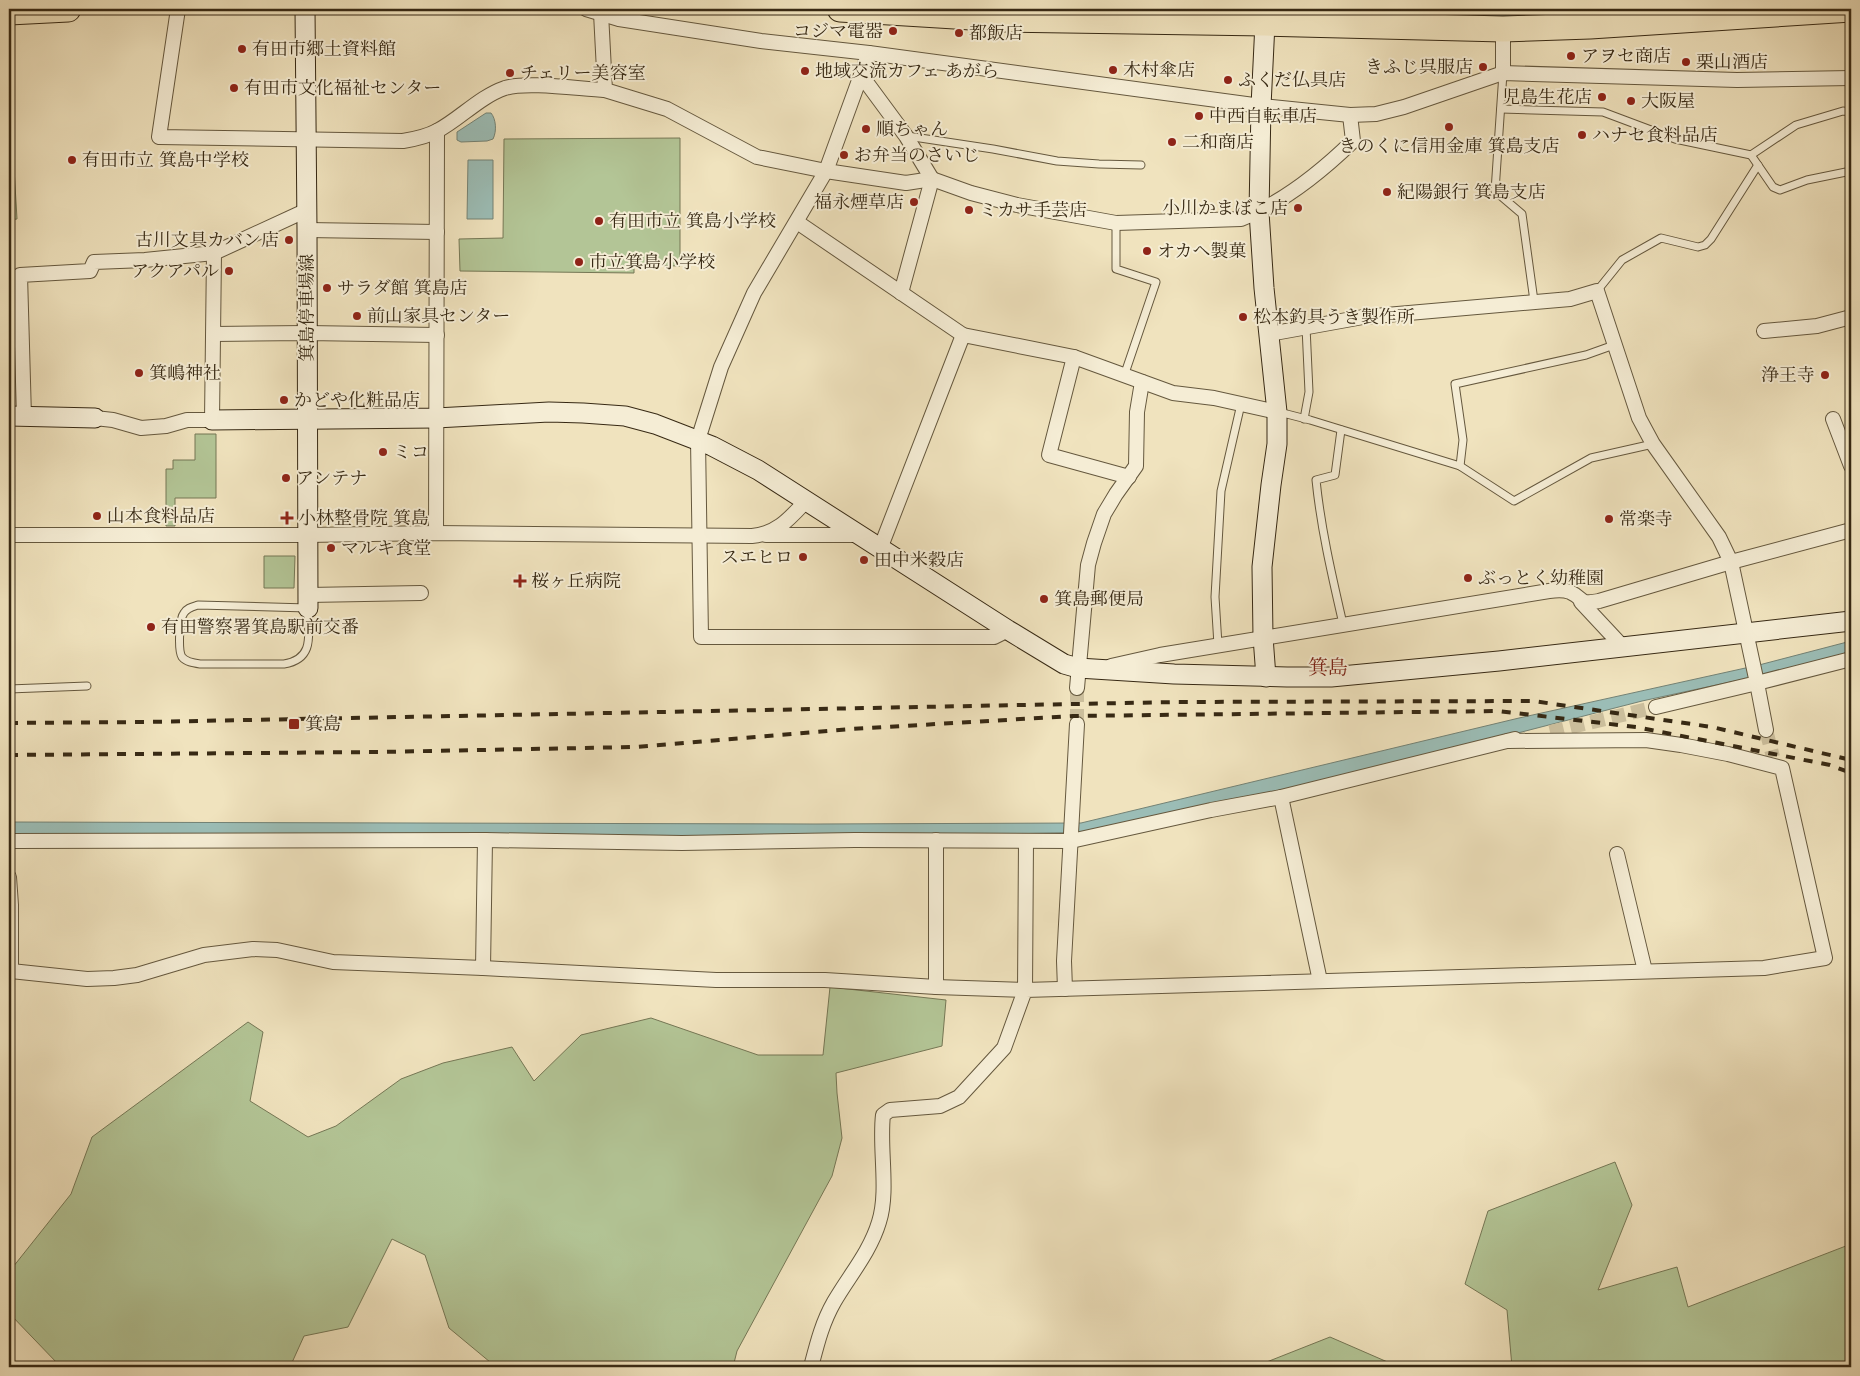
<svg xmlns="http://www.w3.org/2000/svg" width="1860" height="1376" font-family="'Libre Caslon Text','Noto Serif JP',serif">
<rect width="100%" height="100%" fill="#f0e3be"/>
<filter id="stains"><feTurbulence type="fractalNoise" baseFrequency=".004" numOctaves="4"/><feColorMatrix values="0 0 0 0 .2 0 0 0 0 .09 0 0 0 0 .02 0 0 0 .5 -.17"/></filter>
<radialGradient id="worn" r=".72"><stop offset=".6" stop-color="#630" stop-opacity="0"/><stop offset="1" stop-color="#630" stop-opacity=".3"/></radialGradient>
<!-- green -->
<g fill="#b3c596" stroke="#757755">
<polygon points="680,138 680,266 634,265 634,273 460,271 459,239 503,238 504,139"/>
<polygon points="9,168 14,168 17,219 9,220"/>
<polygon points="195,434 216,434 216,498 175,498 175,526 166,526 166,469 173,469 173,460 195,460"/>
<polygon points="264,556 295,556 294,588 264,588"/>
<polygon points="830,987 946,1000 942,1046 836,1073 837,1093 842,1138 832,1176 737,1351 733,1367 496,1367 449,1328 425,1255 392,1239 348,1327 304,1336 290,1367 66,1367 58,1364 9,1313 9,1272 71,1194 92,1137 248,1022 263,1032 250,1101 308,1137 336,1126 401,1079 443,1063 512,1047 534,1081 581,1035 651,1018 758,1055 823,1055"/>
<polygon points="1615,1162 1632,1205 1598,1290 1677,1267 1688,1307 1851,1244 1851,1367 1512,1367 1507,1310 1465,1284 1488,1211"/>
<polygon points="1330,1337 1399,1367 1254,1367"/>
</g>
<!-- water -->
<g fill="#9bbdb6" stroke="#738275">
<polygon points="1239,9 1630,9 1496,16"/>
<path d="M486 113H491C496 119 497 131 493 139L487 141 461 142 457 140V132Z"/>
<polygon points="468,160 493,160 493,219 467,219"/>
<polygon points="1851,641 1851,654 1772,673 1642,701 1510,735 1265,794 1094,832 920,836 9,834 9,822 815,824 1081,823 1519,718 1759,665"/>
</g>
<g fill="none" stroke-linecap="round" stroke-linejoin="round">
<!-- street-tunnel -->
<g stroke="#cbbe9c" stroke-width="14" stroke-dasharray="14 7" stroke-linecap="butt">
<polyline points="1077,688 1077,724"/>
<polyline points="1766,730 1773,757"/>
<polyline points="1550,732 1656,707"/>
</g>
<defs>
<g id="lane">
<polyline points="1503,73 1495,191 1522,214 1534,301"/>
<polyline points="1501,109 1603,112 1675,139 1751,155 1796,125 1843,111 1851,112"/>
<polyline points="907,136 993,149 1057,161 1099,164 1141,165"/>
<polyline points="1751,155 1773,187 1780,190 1807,180 1851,171"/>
<polyline points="1116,223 1116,269 1156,282 1124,376"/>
<polyline points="1597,291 1622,260 1661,238 1698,247 1705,245 1711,239 1758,165"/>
<polyline points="1279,412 1310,420 1460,466 1514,501 1591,458 1653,444"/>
<polyline points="1304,419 1309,392 1306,327"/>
<path d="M1341 430 1335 475 1316 480C1321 529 1332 576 1343 624"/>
<polyline points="1460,466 1463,440 1455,384 1586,355 1614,345"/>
<path d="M198 605 308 608C308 632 316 659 284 664H200C193 663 186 662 182 657 178 651 179 619 184 613 187 608 192 607 198 605Z"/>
<polyline points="1218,645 1215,597 1221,491 1241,404"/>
<polyline points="9,689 87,686"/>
</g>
<g id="street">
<path d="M178 9 159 137 403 141C415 139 426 137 437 131 460 119 479 97 505 88 527 81 580 89 605 90"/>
<polyline points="586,9 619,19 761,41 869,53 1261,106 1350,115 1376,114 1404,107 1503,73 1737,80 1851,78"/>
<path d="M601 13 605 90 667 109 757 157 826 171 906 183 932 179 971 193 1017 205 1116 223 1241 219C1283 203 1320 173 1353 141L1350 115"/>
<polyline points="869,53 826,171 754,293 721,367 698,440 701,637 994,637 1008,630"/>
<polyline points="1503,73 1503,29"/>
<polyline points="861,75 906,136 932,179 901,293"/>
<polyline points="797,222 963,335"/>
<polyline points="307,230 437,232"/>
<polyline points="1764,331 1817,326 1851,317"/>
<polyline points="214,334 307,333 437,335"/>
<polyline points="1269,334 1363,317 1570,299 1597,291 1639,418 1653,444 1719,537 1731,562 1757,683 1656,707"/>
<polyline points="1074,357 1049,455 1129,477"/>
<polyline points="24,417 20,275 90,271 94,262 145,260 214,253"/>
<polyline points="95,418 113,420 141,428 166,426 187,420 212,420 214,253 307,210"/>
<polyline points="1833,419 1851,466"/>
<polyline points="436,533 437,131"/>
<path d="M9 535H307L436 533 752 536C777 534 790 518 806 501"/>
<polyline points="766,535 859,535"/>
<polyline points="880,549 963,335 1074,357 1173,393 1214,398 1277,412"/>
<polyline points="308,595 421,593"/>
<polyline points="1581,602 1623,647"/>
<path d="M1111 666 1160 655 1549 591C1556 590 1563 589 1570 592 1585 599 1578 605 1599 601L1731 562 1851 530"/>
<polyline points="1077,688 1088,565 1094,543 1104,514 1116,494 1136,466 1137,412 1142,382"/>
<polyline points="1766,730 1757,683 1851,659"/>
<polyline points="1281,797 1320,981"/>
<polyline points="9,841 485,840 682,843 855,840 1071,841 1211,810 1281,797 1515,739"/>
<polyline points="1617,854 1645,971"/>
<polyline points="9,877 11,905 11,971 9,974"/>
<polyline points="483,968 716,980 825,980 936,987 936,840"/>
<polyline points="11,971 87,979 114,978 137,975 204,955 253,949 277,950 333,962 483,968 485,840"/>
<polyline points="936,987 1025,990 1026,841"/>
<polyline points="1065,989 1064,961 1077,724"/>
<path d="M811 1367C817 1344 822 1323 834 1302 849 1276 870 1252 879 1222 889 1191 879 1148 883 1115L890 1110 940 1106 959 1097 1004 1048 1025 990 1764 968 1825 958 1782 768 1728 754 1681 745 1646 740 1508 741"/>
</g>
<g id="secondary">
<polyline points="305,9 307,230 308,608"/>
<polyline points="1265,23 1261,106 1259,212 1264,288 1277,412 1277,444 1271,485 1262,567 1263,637 1266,677"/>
<polyline points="9,416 95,418"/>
<polyline points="212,420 436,418 549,412 583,413 625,416 655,424 712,446 758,470 1008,630 1064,664 1078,668 1174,674 1287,677 1331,677 1499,661 1851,621"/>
</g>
<g id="highway">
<polyline points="840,9 1004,19 1265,23 1503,29 1590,26 1851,9"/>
<polyline points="9,12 68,9"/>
</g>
</defs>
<!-- lane casing -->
<use href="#lane" stroke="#65583e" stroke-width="9"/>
<!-- street casing -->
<use href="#street" stroke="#65583e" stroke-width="16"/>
<!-- secondary casing -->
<use href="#secondary" stroke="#372914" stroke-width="21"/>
<!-- highway casing -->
<use href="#highway" stroke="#372914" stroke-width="27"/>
<!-- lane -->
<use href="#lane" stroke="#f5edd5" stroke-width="7"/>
<!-- street -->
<use href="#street" stroke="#f5edd5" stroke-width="14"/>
<!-- secondary -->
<use href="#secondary" stroke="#f5edd5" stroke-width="19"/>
<!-- highway -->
<use href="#highway" stroke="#f0e3be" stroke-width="25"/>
<!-- rail -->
<g stroke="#372914" stroke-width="4" stroke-dasharray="9 9" stroke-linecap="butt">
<polyline points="9,723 144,722 1177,702 1533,701 1712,727 1851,760"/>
<polyline points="9,755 378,752 635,747 852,729 1073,716 1498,711 1636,727 1830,765 1851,773"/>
</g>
</g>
<!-- markers -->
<g fill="#8f2418" stroke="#f5edd5" stroke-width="2">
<circle cx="893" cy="31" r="5"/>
<circle cx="959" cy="33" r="5"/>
<circle cx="242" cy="49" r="5"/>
<circle cx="1571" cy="56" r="5"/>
<circle cx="1686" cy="62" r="5"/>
<circle cx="1483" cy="67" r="5"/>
<circle cx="1113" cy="70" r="5"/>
<circle cx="805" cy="71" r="5"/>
<circle cx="510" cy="73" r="5"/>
<circle cx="1228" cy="80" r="5"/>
<circle cx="234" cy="88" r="5"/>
<circle cx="1602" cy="97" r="5"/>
<circle cx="1631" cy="101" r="5"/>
<circle cx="1199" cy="116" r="5"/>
<circle cx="1449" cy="127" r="5"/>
<circle cx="866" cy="129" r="5"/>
<circle cx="1582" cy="135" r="5"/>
<circle cx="1172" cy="142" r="5"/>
<circle cx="844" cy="155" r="5"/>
<circle cx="72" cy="160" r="5"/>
<circle cx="1387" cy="192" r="5"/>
<circle cx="914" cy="202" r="5"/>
<circle cx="1298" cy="208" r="5"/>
<circle cx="969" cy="210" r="5"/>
<circle cx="599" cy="221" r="5"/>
<circle cx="289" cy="240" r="5"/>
<circle cx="1147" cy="251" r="5"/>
<circle cx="579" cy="262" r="5"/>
<circle cx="229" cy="271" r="5"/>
<circle cx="327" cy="288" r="5"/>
<circle cx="357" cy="316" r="5"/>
<circle cx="1243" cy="317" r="5"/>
<circle cx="139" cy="373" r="5"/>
<circle cx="1825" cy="375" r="5"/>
<circle cx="284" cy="400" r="5"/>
<circle cx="383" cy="452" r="5"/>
<circle cx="286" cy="478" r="5"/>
<circle cx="97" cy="516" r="5"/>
<path d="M284.5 510.5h5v5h5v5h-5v5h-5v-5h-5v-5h5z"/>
<circle cx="1609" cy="519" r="5"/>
<circle cx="331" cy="548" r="5"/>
<circle cx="803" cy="557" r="5"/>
<circle cx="864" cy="560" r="5"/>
<circle cx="1468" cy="578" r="5"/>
<path d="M517.5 573.5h5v5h5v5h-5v5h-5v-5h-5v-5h5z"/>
<circle cx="1044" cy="599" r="5"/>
<circle cx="151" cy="627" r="5"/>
<rect x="288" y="718" width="12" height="12" rx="2.5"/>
</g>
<g text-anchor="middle" stroke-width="4" stroke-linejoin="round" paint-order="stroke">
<!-- poi labels -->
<g font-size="18" fill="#372914" stroke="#f5edd5" text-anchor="start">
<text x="883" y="37" text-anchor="end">コジマ電器</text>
<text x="969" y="39">都飯店</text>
<text x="252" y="55">有田市郷土資料館</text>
<text x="1581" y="62">アヲセ商店</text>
<text x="1696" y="68">栗山酒店</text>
<text x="1473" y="73" text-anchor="end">きふじ呉服店</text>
<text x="1123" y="76">木村傘店</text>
<text x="815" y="77">地域交流カフェ あがら</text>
<text x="520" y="79">チェリー美容室</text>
<text x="1238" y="86">ふくだ仏具店</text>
<text x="244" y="94">有田市文化福祉センター</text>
<text x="1592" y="103" text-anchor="end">児島生花店</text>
<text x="1641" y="107">大阪屋</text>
<text x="1209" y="122">中西自転車店</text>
<text x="876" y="135">順ちゃん</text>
<text x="1592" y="141">ハナセ食料品店</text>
<text x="1182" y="148">二和商店</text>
<text x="1449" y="152" text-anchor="middle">きのくに信用金庫 箕島支店</text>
<text x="854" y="161">お弁当のさいじ</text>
<text x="82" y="166">有田市立 箕島中学校</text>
<text x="1397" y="198">紀陽銀行 箕島支店</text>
<text x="904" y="208" text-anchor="end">福永煙草店</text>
<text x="1288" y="214" text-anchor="end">小川かまぼこ店</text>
<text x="979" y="216">ミカサ手芸店</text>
<text x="609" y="227">有田市立 箕島小学校</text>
<text x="279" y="246" text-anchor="end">古川文具カバン店</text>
<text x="1157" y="257">オカヘ製菓</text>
<text x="589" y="268">市立箕島小学校</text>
<text x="219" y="277" text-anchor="end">アクアパル</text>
<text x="337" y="294">サラダ館 箕島店</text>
<text x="367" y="322">前山家具センター</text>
<text x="1253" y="323">松本釣具うき製作所</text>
<text x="149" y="379">箕嶋神社</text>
<text x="1815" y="381" text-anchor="end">浄王寺</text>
<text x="294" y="406">かどや化粧品店</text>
<text x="393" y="458">ミコ</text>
<text x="296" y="484">アンテナ</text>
<text x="107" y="522">山本食料品店</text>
<text x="298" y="524">小林整骨院 箕島</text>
<text x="1619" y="525">常楽寺</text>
<text x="341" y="554">マルキ食堂</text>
<text x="793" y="563" text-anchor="end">スエヒロ</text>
<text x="874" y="566">田中米穀店</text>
<text x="1478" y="584">ぶっとく幼稚園</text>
<text x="531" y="587">桜ヶ丘病院</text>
<text x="1054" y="605">箕島郵便局</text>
<text x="161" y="633">有田警察署箕島駅前交番</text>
<text x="305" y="730">箕島</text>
</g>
<!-- street labels -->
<g font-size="18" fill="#372914" stroke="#f5edd5">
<text transform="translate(307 308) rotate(-90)" y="6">箕島停車場線</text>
</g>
<!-- quarter labels -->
<g font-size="20" fill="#7a1f14" stroke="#f5edd5">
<text x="1328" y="674">箕島</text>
</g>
</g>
<!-- margin -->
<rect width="1860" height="1376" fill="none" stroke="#f0e3be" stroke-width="30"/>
<rect x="10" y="10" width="1840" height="1356" fill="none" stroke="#372914" stroke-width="2.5"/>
<rect x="15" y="15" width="1830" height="1346" fill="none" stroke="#372914"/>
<rect width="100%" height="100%" filter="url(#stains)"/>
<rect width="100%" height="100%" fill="url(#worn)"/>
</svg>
